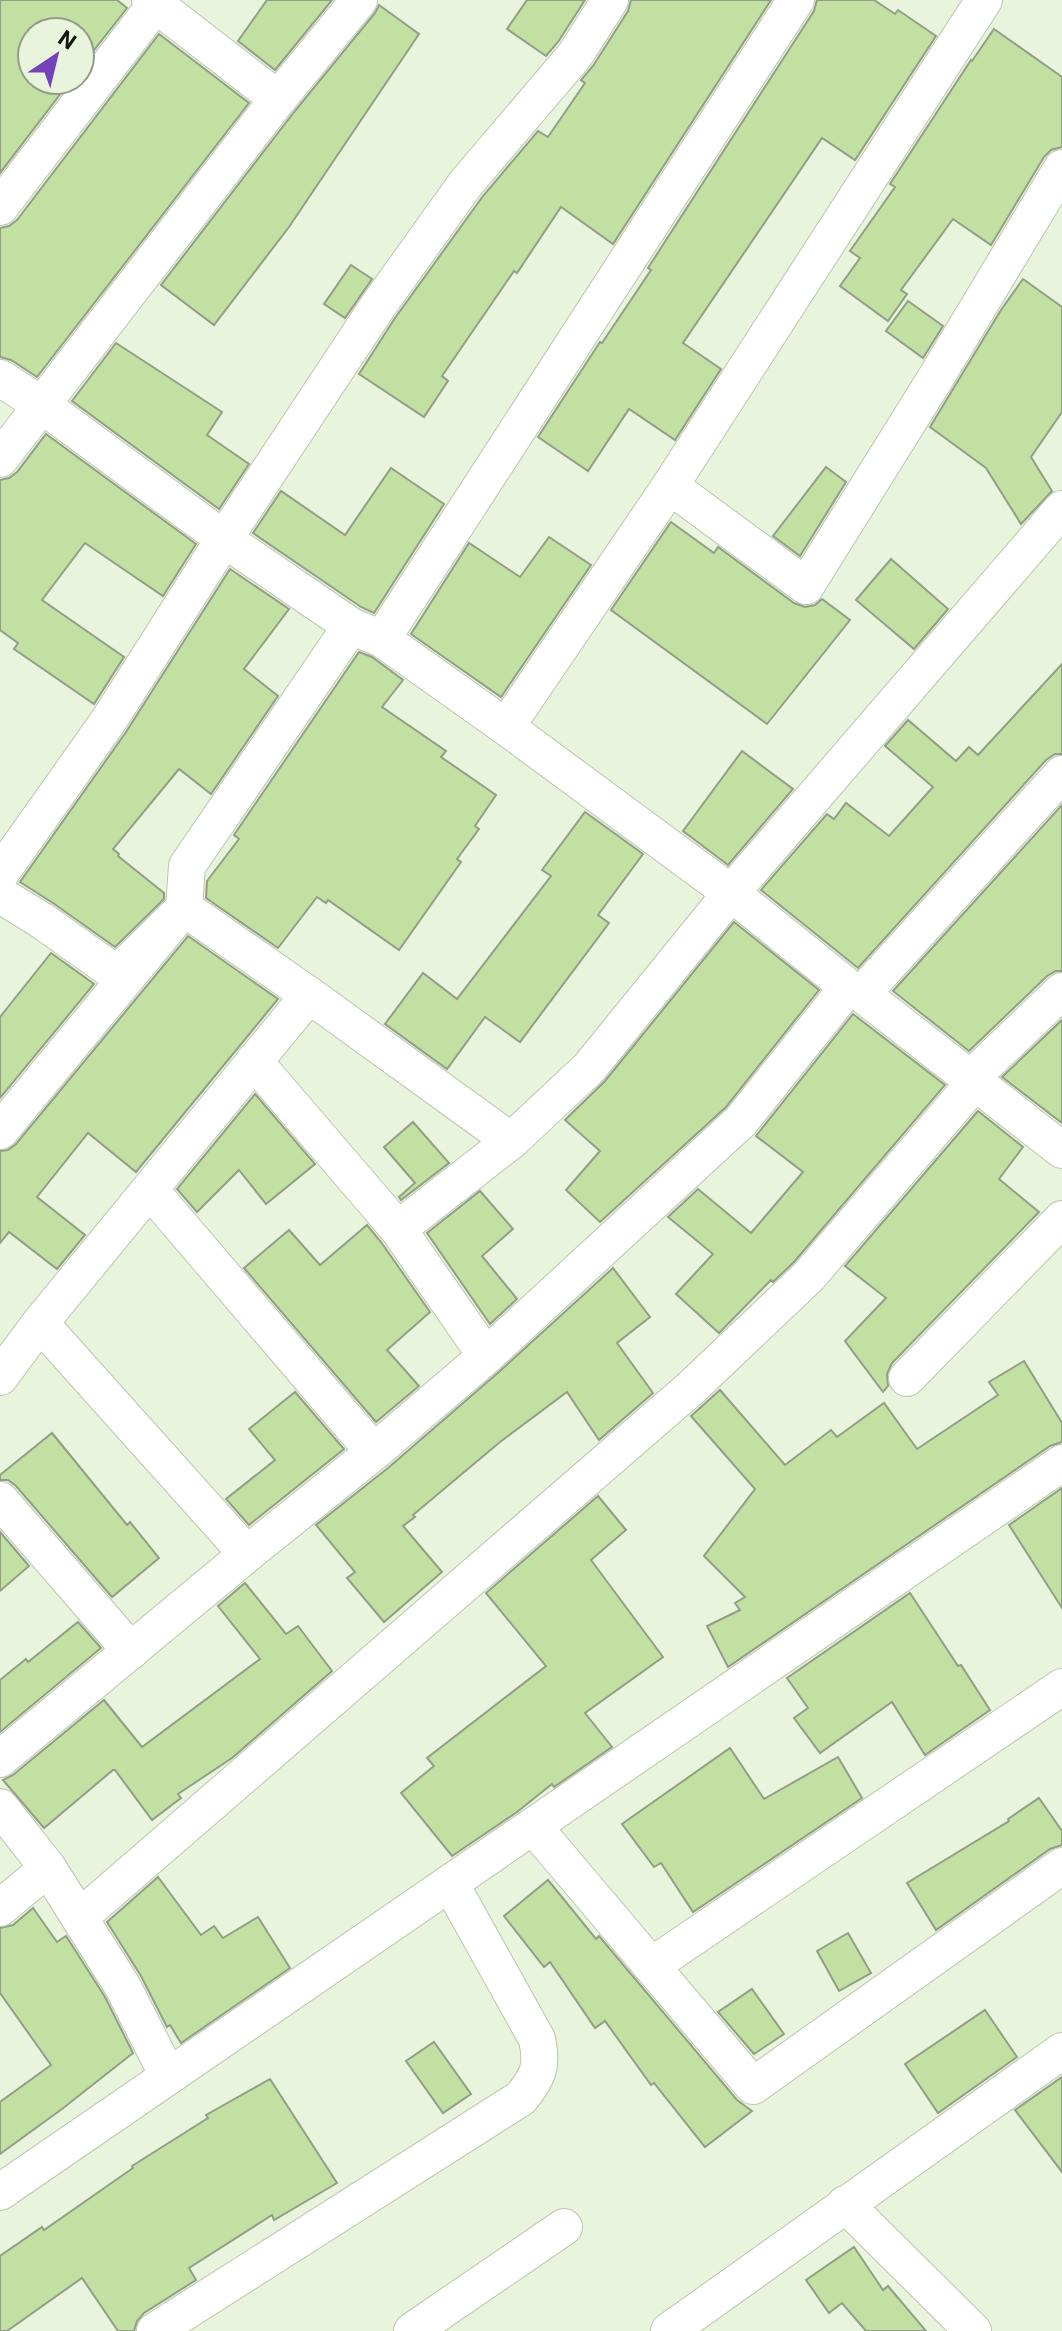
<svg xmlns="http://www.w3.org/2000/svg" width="1062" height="2331" font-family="Roboto,sans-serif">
<rect width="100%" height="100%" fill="#e8f4db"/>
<!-- building -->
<g fill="#c3e0a3" stroke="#929e87" stroke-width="2">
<polygon points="0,0 117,0 127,8 80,68 80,32 32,32 32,80 71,80 0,173"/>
<polygon points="267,0 332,0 275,70 238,41"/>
<polygon points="527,0 585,0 558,42 546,56 507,29"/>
<polygon points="631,0 771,0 613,244 561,207 517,273 514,271 442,376 448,381 424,417 359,374 395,318 483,196 538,131 548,137 585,83 581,80 593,66 628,11"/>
<polygon points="817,0 874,0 895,14 898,10 936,36 855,160 822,138 683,343 721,369 675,440 629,409 588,471 538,437 600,342 602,343 651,270 648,268 814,11"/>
<polygon points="379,5 419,34 289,227 214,325 161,285 294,112 375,13"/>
<polygon points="994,29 1062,77 1062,147 1051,150 1044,157 991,245 953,219 901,290 907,294 888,321 840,286 860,258 850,251 895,187 890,184 971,60 972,61"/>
<polygon points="159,34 249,103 37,377 11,360 0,357 0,228 9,226 17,220"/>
<polygon points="351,265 372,279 345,318 324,304"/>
<polygon points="1023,279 1062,307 1062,412 1031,457 1052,491 1021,524 986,468 930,427 1001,310"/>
<polygon points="908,301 943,326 923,358 886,331"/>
<polygon points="116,343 222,412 207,435 249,464 219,509 72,401"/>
<polygon points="46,434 196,544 163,596 85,543 42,600 124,657 94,704 14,649 18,643 0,630 0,480 9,478 17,472"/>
<polygon points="826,467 846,482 800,556 773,536"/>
<polygon points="391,468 444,504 374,613 361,607 253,533 281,491 345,535"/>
<polygon points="671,522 714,553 718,547 794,603 805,607 815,605 822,599 850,620 767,724 611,610"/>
<polygon points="549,537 591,565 501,697 411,634 469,543 520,577"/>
<polygon points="891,559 948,609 914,649 856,600"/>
<polygon points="230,569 289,609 244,669 278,696 211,794 179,769 113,849 119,854 118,856 164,893 164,899 115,947 53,903 20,882 126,732"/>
<polygon points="359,652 372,657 403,680 382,707 446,751 441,757 496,795 475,826 479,829 457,859 461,862 399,950 328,900 326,903 317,897 278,948 206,898 207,881 239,839 234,835"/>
<polygon points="1062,664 1062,754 1055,754 1046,760 858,968 761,890 827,814 834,819 846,803 889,836 933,787 885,746 908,720 956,761 969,747 978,755"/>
<polygon points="742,751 793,789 728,865 683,831"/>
<polygon points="1062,805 1062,971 1056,971 1047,976 969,1051 893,991"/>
<polygon points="585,812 643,854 598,915 609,923 520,1042 485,1017 447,1069 385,1024 423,973 457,999 551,876 542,870"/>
<polygon points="734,922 819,990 726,1107 600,1222 566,1190 600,1151 565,1120 605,1081"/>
<polygon points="188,936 278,999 136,1172 88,1133 37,1197 85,1235 57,1269 9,1232 0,1243 0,1151 8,1150 16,1144"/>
<polygon points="51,953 94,984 0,1098 0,1017"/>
<polygon points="853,1014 945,1085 794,1262 773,1282 771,1280 719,1333 676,1294 713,1254 668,1217 698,1189 751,1233 803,1172 756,1136"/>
<polygon points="1062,1020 1062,1123 1002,1077"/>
<polygon points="255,1094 315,1164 266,1204 239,1170 197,1212 177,1189"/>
<polygon points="978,1111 1023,1147 999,1179 1039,1212 892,1363 887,1374 888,1386 883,1392 845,1341 886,1298 845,1266"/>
<polygon points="413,1122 449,1163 401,1200 399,1197 415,1183 384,1147"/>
<polygon points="480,1191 513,1229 482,1256 517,1299 490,1324 427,1233"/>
<polygon points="367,1225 381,1242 430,1312 387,1350 419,1386 376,1422 244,1268 289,1230 320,1265"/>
<polygon points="613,1268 650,1317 617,1343 653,1393 599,1440 567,1392 500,1442 413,1515 415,1517 403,1526 442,1572 384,1622 347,1578 355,1572 316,1525 388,1468 500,1371"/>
<polygon points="1024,1361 1062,1423 1062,1442 1050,1446 728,1667 707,1626 740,1610 735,1603 745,1597 704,1556 755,1489 691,1416 720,1390 785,1465 831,1430 837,1437 884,1403 917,1449 998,1395 989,1382"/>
<polygon points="295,1392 344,1449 249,1525 226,1499 275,1460 249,1429"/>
<polygon points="52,1433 127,1525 130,1522 159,1558 112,1597 16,1486 8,1480 0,1480 0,1475"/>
<polygon points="1062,1488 1062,1608 1009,1525"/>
<polygon points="598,1496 626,1530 591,1560 663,1657 585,1713 612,1747 554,1787 552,1784 517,1812 452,1856 401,1793 434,1766 427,1758 546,1666 486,1593"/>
<polygon points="0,1532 29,1566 0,1591"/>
<polygon points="245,1583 286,1634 298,1626 332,1671 232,1758 178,1794 181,1798 152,1820 115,1770 113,1770 44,1828 3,1780 13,1775 104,1700 142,1747 260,1659 218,1606"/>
<polygon points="910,1593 958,1666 961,1665 990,1710 925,1755 892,1702 820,1753 794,1718 808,1708 787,1678"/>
<polygon points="78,1622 101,1648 0,1732 0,1680 26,1659 28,1662"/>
<polygon points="730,1748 764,1799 838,1757 862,1798 693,1912 661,1863 654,1867 622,1824"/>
<polygon points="1039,1798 1062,1831 1062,1845 1050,1849 936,1930 907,1883 1009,1821 1008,1819"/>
<polygon points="158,1877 201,1935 214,1926 223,1938 258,1917 290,1968 181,2043 170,2025 167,2027 141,1976 107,1922"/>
<polygon points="548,1880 596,1939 599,1936 737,2100 752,2111 705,2147 654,2083 651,2085 605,2021 595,2028 550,1962 544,1967 504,1916"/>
<polygon points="33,1908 57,1942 66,1936 105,1997 133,2053 62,2109 0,2154 0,2102 51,2065 0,1993 0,1928 13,1925"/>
<polygon points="848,1933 871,1973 839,1991 817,1951"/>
<polygon points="752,1989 784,2034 754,2054 718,2012"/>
<polygon points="985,2010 1017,2057 938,2113 905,2064"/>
<polygon points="434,2042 471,2094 443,2113 406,2061"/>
<polygon points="1062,2077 1062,2172 1015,2110"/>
<polygon points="270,2079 337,2183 274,2220 272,2215 189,2268 196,2280 144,2313 137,2321 134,2331 118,2331 82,2278 7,2331 0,2331 0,2256 42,2227 44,2230 133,2168 132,2166 208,2118 206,2115"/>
<polygon points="854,2247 883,2290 888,2286 926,2331 866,2331 842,2303 829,2313 806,2280"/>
</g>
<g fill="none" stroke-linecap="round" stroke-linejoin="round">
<defs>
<g id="minor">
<polyline points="150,0 278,99"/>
<polyline points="0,207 159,0"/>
<polyline points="0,378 42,405 224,539 351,626 382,639 506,727 731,893 848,987 862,994 1062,1150"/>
<polyline points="0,459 278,99 359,0"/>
<polyline points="670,486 806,586 935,379 1062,168"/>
<polyline points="382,639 796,0"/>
<polyline points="506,727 670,486 984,0"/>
<polyline points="0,874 109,720 224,539 378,306 466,183 575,55 610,0"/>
<polyline points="0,895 41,920 117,974 184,908 309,995 511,1141"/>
<polyline points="862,994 1062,774"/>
<polyline points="254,1061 398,1229 486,1356"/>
<polyline points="971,1078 1062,991"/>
<polyline points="0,1131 184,908 187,866 351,626"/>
<polyline points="150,1190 374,1452"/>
<polyline points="398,1229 511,1141 589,1068 731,893 1062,509"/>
<polyline points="40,1323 247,1554"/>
<polyline points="0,1377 40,1323 309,995"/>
<polyline points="907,1378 1062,1219"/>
<polyline points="0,1500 131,1651"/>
<polyline points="0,1759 247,1554 374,1452 486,1356 741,1121 848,987"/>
<polyline points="0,1807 48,1868 123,1987 168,2076"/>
<polyline points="533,1826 753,2086 1062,1866"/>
<polyline points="0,1908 48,1868"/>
<polyline points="80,1917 691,1388 809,1276 975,1082"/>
<polyline points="651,1966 1062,1687"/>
<polyline points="0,2192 1062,1463"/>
<polyline points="845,2204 973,2331"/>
<path d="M155 2331 521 2098C538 2077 543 2067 537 2039L450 1883"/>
<polyline points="412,2331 564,2227"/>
<polyline points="669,2331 1062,2051"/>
</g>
</defs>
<!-- minor casing -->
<use href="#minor" stroke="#bac6ae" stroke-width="38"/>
<!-- minor -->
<use href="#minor" stroke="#fff" stroke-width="36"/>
</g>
<!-- north arrow -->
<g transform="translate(56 56) rotate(35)"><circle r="38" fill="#e8f4db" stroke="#939c8a" stroke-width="2"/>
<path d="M0-6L14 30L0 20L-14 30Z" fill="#7243bb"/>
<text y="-12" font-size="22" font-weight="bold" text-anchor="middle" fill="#141810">N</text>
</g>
</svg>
